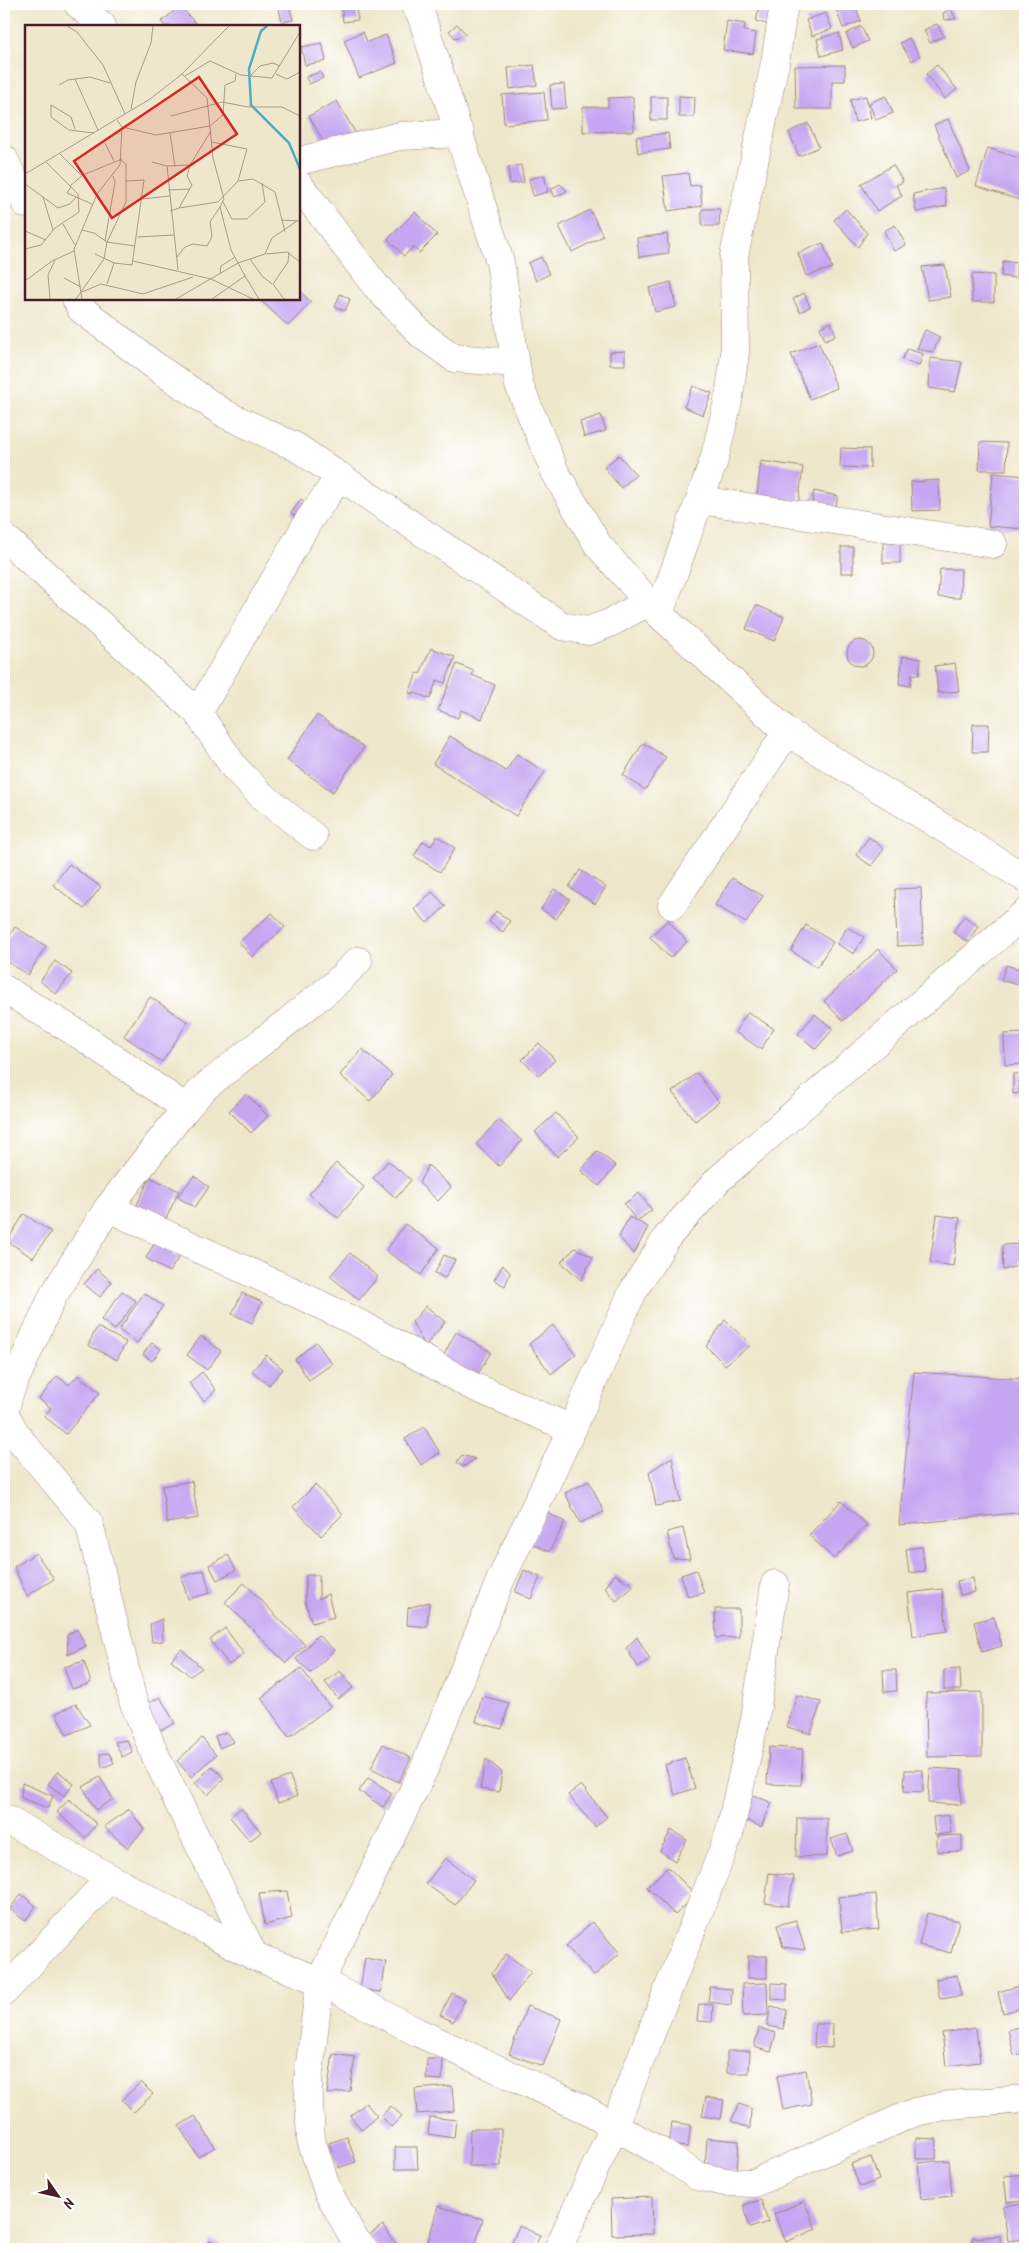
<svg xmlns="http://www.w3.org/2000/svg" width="1029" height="2253" font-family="Kalam,sans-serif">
<rect width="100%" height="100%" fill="#fff"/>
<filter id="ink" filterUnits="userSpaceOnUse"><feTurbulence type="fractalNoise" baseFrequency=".02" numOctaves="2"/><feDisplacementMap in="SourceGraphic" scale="10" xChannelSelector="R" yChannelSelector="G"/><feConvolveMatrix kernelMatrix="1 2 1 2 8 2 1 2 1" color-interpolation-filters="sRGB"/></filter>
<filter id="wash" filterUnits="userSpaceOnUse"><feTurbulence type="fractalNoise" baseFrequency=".0096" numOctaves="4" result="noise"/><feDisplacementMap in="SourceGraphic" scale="20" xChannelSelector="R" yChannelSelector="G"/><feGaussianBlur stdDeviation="1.12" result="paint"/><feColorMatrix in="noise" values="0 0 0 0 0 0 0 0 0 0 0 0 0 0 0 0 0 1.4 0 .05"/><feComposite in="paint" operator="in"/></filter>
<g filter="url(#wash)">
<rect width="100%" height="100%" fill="#efe7cb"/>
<g id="blocks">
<!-- building -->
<g fill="#c5a6f1">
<polygon points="278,4 289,4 293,20 282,22"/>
<polygon points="341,4 355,4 358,20 343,22"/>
<polygon points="760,4 775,4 770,25 756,21"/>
<polygon points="834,4 855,4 861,21 843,28"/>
<polygon points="180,6 198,26 165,26 161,22"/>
<polygon points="951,9 956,19 944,20 943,13"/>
<polygon points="826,13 832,29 812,36 806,20"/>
<polygon points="727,21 745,24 744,31 756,33 753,54 723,50"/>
<polygon points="457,24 466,34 455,38 449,31"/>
<polygon points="937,24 944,36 930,43 924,30"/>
<polygon points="861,26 868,41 853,48 846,34"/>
<polygon points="363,32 367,42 386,35 397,63 359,78 344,40"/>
<polygon points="839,33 843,50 821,56 817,39"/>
<polygon points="909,38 920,56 912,61 900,43"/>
<polygon points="322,43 326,61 305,65 301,47"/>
<polygon points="534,65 537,85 510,89 508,68"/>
<polygon points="845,65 845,81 832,81 832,109 796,109 795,66"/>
<polygon points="937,65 957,89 945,99 926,74"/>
<polygon points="320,72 323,78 309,84 306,77"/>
<polygon points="564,84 566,108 552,109 550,85"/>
<polygon points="544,92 547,120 504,124 502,95"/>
<polygon points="679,96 695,97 694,117 679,117"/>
<polygon points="866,96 871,118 855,122 850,100"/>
<polygon points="886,96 893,113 876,120 869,103"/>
<polygon points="633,97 634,131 583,132 583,107 608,107 608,98"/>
<rect x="651" y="97" width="16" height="23"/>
<polygon points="337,101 356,134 328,150 309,116"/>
<polygon points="948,119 970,171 956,178 934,125"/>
<polygon points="808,123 819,147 799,156 789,132"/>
<polygon points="668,133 670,149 638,153 636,137"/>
<polygon points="988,148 1025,160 1025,202 976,186"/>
<polygon points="521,165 524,182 510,184 508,167"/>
<polygon points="893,165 903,182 896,185 902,196 877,211 861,184"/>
<polygon points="688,173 690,186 700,185 702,206 668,211 663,176"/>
<polygon points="544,175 548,192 533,196 529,179"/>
<polygon points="560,184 567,191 555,197 551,189"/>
<polygon points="944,188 947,206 916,212 913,194"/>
<polygon points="702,209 720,209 719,226 702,226"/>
<polygon points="846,209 867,233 858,247 834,220"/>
<polygon points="590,210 603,236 572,252 559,226"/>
<polygon points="415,212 437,235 419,253 413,247 404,256 388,239"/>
<polygon points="895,225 906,245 894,251 884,231"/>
<polygon points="667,234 669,253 639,257 637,238"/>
<polygon points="823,243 832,268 806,276 798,253"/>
<polygon points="541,257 549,274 536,281 528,263"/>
<polygon points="1003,261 1017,263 1016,278 1001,276"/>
<polygon points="945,265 951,297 928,300 922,267"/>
<polygon points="972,274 994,275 994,302 972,302"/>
<polygon points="671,282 676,307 655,312 649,288"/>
<polygon points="299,290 311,302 288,326 259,299 299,299"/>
<polygon points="804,293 810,307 800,312 793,299"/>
<polygon points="340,294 350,299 345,311 335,307"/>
<polygon points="831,322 836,335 825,340 820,327"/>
<polygon points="925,330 940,337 933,352 917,349"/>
<polygon points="819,343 837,388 810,399 791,354"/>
<polygon points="907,349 923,354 919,366 902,360"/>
<polygon points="625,351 625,365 610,365 610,352"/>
<polygon points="930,358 962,362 955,392 929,388"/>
<polygon points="693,386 712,393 703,415 684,407"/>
<polygon points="601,415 606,431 584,437 580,422"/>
<polygon points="980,442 1007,443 1006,470 979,470"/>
<polygon points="841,448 870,449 870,468 840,467"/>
<polygon points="619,455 636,475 621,488 604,467"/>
<polygon points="761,461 803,467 798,507 756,502"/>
<polygon points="993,473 1025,476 1025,529 988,526"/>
<polygon points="939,480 940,510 912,511 911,482"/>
<polygon points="814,491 838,496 833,518 810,513"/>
<polygon points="301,499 311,506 301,520 291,513"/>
<rect x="883" y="543" width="17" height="20"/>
<rect x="841" y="547" width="12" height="26"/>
<polygon points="940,569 961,569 960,598 938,597"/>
<polygon points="756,605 784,617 774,641 746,629"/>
<circle cx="860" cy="653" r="13"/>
<polygon points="431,648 455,657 445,683 437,680 430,699 413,692 412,694 409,693 417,673 420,674"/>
<polygon points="903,656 921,659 919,675 912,674 910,686 899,684"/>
<polygon points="955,663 959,691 938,693 935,666"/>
<polygon points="457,664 474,671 472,675 495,685 482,719 461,710 458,718 438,710"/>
<polygon points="317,715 364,747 333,792 287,760"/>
<polygon points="973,724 989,724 988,752 972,752"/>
<polygon points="450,736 506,771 517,754 545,772 516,816 433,764"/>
<polygon points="643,743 666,757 645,790 623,775"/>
<polygon points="437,836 455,848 440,872 414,856 423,841 431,846"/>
<polygon points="869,837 884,849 871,866 856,855"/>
<polygon points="69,864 101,887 84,909 53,885"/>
<polygon points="580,870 606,887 595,904 569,887"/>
<polygon points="732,878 763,896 746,923 715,905"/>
<polygon points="921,888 923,945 897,946 895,889"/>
<polygon points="554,889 570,899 556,919 541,909"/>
<polygon points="432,892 446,906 427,923 414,909"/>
<polygon points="496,911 510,921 503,932 489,922"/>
<polygon points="272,913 285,927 252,957 239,942"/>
<polygon points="964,916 978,926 968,942 953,932"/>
<polygon points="668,920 687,942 670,958 650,937"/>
<polygon points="806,925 833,942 817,967 791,951"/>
<polygon points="15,927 46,946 28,975 4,960 4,945"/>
<polygon points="847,927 864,937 854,954 837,944"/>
<polygon points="878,949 897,969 843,1021 824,1001"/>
<polygon points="55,961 72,973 56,994 40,981"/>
<polygon points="1006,965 1025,971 1025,987 1001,980"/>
<polygon points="150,997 188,1022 162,1062 124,1036"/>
<polygon points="748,1012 774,1029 761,1049 735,1032"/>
<polygon points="815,1014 833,1029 816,1049 798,1034"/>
<polygon points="1024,1033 1025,1064 1005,1065 1004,1034"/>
<polygon points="539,1043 555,1060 539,1076 522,1060"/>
<polygon points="362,1049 392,1075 370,1101 340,1075"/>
<polygon points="697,1073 719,1102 695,1121 672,1092"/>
<polygon points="1013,1074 1025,1074 1025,1081 1019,1081 1019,1093 1013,1094"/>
<polygon points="246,1094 268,1116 251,1133 229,1111"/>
<polygon points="556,1113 579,1137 557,1157 535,1132"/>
<polygon points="499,1120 522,1141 499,1166 476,1144"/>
<polygon points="597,1151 616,1166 599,1186 581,1171"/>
<polygon points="388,1161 411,1180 396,1198 373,1178"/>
<polygon points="336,1163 364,1187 338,1218 309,1194"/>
<polygon points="428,1165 451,1187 438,1201 419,1183"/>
<polygon points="194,1176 209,1187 195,1207 177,1197"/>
<polygon points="150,1177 179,1191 164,1223 135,1209"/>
<polygon points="639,1193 652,1210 637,1221 648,1227 634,1254 619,1237 629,1217 637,1221 624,1204"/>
<polygon points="24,1214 51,1232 33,1258 7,1241"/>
<polygon points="937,1215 960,1218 953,1266 930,1262"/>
<polygon points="405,1224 439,1248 421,1275 386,1251"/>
<polygon points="155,1242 179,1257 169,1272 146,1258"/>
<polygon points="1020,1244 1021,1259 1017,1266 1003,1270 1002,1245"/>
<polygon points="575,1248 593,1257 581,1280 561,1262"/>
<polygon points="350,1253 378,1277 359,1300 330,1276"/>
<polygon points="444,1255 455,1260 445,1278 435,1273"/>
<polygon points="503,1265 510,1273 505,1286 494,1280"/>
<polygon points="97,1269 112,1282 100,1297 84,1284"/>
<polygon points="122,1291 136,1301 115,1330 101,1320"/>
<polygon points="144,1293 163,1306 137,1343 119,1330"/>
<polygon points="242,1293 262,1302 252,1323 232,1314"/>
<polygon points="426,1306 445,1322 425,1346 412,1322"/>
<polygon points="725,1320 751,1345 725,1365 706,1346"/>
<polygon points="553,1325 576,1354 551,1374 529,1344"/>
<polygon points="97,1327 126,1342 117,1360 88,1345"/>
<polygon points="456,1332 491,1352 474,1381 440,1362"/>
<polygon points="201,1336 221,1351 207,1370 187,1355"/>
<polygon points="316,1342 332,1364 309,1380 295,1359"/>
<polygon points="152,1343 161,1349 152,1361 143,1354"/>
<polygon points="266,1355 283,1369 269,1385 252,1371"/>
<polygon points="202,1372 216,1390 204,1401 189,1383"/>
<polygon points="914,1372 1025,1379 1025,1512 899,1525"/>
<polygon points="78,1375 100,1393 66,1434 44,1416 51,1408 39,1399 57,1376 69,1385"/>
<polygon points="424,1427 440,1453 421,1465 405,1439"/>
<polygon points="462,1455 475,1459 463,1467 457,1462"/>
<polygon points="672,1457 681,1501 656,1506 649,1472"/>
<polygon points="192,1481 198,1518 167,1523 162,1486"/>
<polygon points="589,1481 604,1512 580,1523 565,1493"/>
<polygon points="315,1485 343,1514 321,1536 293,1507"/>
<polygon points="841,1501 867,1525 834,1559 809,1535"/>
<polygon points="546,1512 565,1522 549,1552 531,1543"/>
<polygon points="683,1528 690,1559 673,1558 667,1532"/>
<polygon points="922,1547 925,1571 909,1573 906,1549"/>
<polygon points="36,1553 54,1579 27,1596 14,1567"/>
<polygon points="228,1555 236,1570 217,1580 209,1565"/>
<polygon points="204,1570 210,1593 188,1599 181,1577"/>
<polygon points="524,1570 540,1577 531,1599 515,1592"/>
<polygon points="696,1570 704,1593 688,1597 681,1575"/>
<polygon points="615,1574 634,1586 616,1601 605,1588"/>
<polygon points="306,1575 319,1575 319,1599 328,1594 334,1617 312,1623 305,1601"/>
<polygon points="973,1578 975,1592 960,1595 957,1581"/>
<polygon points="244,1583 305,1645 286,1663 225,1602"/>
<polygon points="942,1589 947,1631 913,1636 908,1593"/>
<polygon points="429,1602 427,1627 407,1625 408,1608"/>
<polygon points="715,1609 739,1609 739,1637 716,1638"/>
<polygon points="994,1617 1002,1646 982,1652 974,1622"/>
<polygon points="162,1619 163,1641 152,1642 150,1624"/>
<polygon points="225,1628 244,1654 229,1665 210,1640"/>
<polygon points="77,1629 86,1646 68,1655 67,1635"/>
<polygon points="318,1635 334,1650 311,1673 296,1659"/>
<polygon points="637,1637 650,1659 638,1667 626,1648"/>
<polygon points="181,1649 202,1668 190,1676 171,1660"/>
<polygon points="84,1661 91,1683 72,1689 64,1667"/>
<polygon points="301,1668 330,1707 289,1737 261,1698"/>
<polygon points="960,1669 961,1690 944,1690 944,1670"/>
<polygon points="883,1670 896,1670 897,1691 884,1692"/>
<polygon points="340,1671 353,1688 338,1699 325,1682"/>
<polygon points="982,1692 982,1756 927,1757 926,1693"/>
<polygon points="797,1695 821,1702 811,1734 787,1727"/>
<polygon points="482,1696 509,1703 502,1729 476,1722"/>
<polygon points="160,1697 175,1723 154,1734 145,1705"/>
<polygon points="76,1704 90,1725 67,1735 56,1713"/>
<polygon points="227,1732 234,1742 219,1748 215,1736"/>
<polygon points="202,1738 216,1755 191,1777 177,1761"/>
<polygon points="127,1740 132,1752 122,1757 115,1742"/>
<polygon points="383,1744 411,1758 399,1782 371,1768"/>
<polygon points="769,1747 803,1749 801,1785 767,1784"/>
<polygon points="109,1753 114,1763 102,1768 100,1754"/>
<polygon points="685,1758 695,1788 675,1795 665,1765"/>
<polygon points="486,1759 502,1772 499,1792 480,1789"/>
<polygon points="212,1766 224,1778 208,1795 195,1783"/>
<polygon points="930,1768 962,1770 961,1805 928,1803"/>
<polygon points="905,1770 923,1770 923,1792 904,1791"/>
<polygon points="58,1771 74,1784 64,1796 48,1784"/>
<polygon points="290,1776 297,1796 278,1803 271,1783"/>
<polygon points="100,1777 113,1799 96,1810 83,1787"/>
<polygon points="368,1778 392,1793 383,1807 359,1791"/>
<polygon points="22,1783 53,1796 48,1808 21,1798"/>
<polygon points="581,1785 607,1817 595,1827 568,1795"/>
<polygon points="751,1794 772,1803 761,1827 740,1817"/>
<polygon points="69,1799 97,1824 85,1838 57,1812"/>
<polygon points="241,1808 261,1832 250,1841 230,1817"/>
<polygon points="129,1809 144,1829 128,1848 104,1827"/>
<polygon points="949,1815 951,1833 935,1835 933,1817"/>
<polygon points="797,1818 827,1818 827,1856 796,1857"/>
<polygon points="671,1830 687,1840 675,1861 660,1851"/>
<polygon points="847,1834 853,1851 837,1856 831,1839"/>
<polygon points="962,1835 962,1851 937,1852 937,1836"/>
<polygon points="445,1858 474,1880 455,1905 426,1884"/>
<polygon points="668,1867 696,1895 675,1915 647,1887"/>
<polygon points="769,1873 794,1876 788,1906 765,1903"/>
<polygon points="287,1891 292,1918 265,1925 259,1893"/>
<polygon points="21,1894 36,1906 25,1921 10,1909"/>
<polygon points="876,1894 879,1929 842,1932 839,1897"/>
<polygon points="927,1913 959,1921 951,1953 919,1945"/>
<polygon points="796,1920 805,1950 783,1947 777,1925"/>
<polygon points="592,1922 620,1953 594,1976 566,1946"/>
<polygon points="506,1954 531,1972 509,2001 492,1973"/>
<rect x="748" y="1956" width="19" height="22"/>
<polygon points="365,1958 386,1962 381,1992 360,1989"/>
<polygon points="957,1975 961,1996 940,1999 936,1979"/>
<polygon points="767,1983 768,2015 743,2016 742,1984"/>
<polygon points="771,1983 787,1984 787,2000 771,1999"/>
<polygon points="1023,1985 1025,2007 1003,2013 998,1992"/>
<polygon points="710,1987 732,1989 731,2005 708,2002"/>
<polygon points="452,1993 465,2000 453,2022 440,2015"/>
<polygon points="699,2004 713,2005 712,2022 697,2021"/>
<polygon points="527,2006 561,2019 543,2066 509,2054"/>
<polygon points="771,2006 787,2010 783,2029 767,2026"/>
<polygon points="815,2024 833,2024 832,2048 814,2047"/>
<polygon points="1025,2025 1025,2053 1014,2055 1008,2030"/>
<polygon points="759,2028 776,2033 771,2052 754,2047"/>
<polygon points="976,2028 980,2062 946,2066 942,2033"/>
<polygon points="727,2051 750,2051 749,2073 727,2073"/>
<polygon points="333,2054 355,2057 350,2091 327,2094"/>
<polygon points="427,2059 443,2059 442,2080 426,2079"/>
<polygon points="806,2070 812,2104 783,2110 777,2076"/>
<polygon points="141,2082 153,2094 134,2112 122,2100"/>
<polygon points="452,2086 454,2111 417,2114 415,2089"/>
<polygon points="706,2097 724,2100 721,2119 702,2116"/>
<polygon points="366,2103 377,2116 362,2130 350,2116"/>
<polygon points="739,2104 751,2108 750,2129 731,2121"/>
<polygon points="391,2106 402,2116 391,2127 381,2116"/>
<polygon points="195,2116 215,2147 198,2157 179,2126"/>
<polygon points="430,2117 456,2120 454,2138 428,2134"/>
<polygon points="672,2122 691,2125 688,2147 669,2145"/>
<polygon points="470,2129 501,2129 501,2166 469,2166"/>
<polygon points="347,2137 356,2162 338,2168 329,2143"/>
<polygon points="707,2138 739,2141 737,2172 705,2169"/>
<polygon points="916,2138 937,2139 936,2159 916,2159"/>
<polygon points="395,2147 417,2147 418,2169 395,2169"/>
<polygon points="871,2157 879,2180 860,2187 851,2164"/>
<polygon points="949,2160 952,2196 921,2199 918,2163"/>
<polygon points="1025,2174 1025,2200 1007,2202 1004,2176"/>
<polygon points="652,2197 653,2234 612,2235 611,2199"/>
<polygon points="761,2200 768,2222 750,2228 744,2205"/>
<polygon points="804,2201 816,2229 786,2242 774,2214"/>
<polygon points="1025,2203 1025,2239 1008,2241 1003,2206"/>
<polygon points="438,2206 483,2219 474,2249 426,2249"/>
<polygon points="383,2225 399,2249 379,2249 369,2235"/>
<polygon points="519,2226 540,2235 534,2249 509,2249"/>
<polygon points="1000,2236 1001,2249 972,2249 972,2238"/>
<polygon points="210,2240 228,2247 227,2249 207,2249"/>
</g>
</g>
</g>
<g filter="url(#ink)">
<use href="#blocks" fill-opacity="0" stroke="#9c837b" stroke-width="1"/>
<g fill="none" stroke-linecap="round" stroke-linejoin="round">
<defs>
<g id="minor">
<polyline points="78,4 102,26"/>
<polyline points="414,4 421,15 500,262 519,385 555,472 598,545 659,614 787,732 1025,878"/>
<polyline points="4,159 26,204"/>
<polyline points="299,161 400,136 460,133"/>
<polyline points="299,185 375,285 422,335 454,358 515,363"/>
<polyline points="76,299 81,309 159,369 225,414 296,447 562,626 588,631 610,623 648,602"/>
<polyline points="700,500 993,544"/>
<polyline points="4,537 198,713 309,520 340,476"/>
<polyline points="659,614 714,460 729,397 735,352 734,256 775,63 784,4"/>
<polyline points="198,713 234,767 260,794 313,836"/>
<polyline points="672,905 787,732"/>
<polyline points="4,989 80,1035 186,1108"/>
<polyline points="108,1208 298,1294 364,1326 470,1385 572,1429"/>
<polyline points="4,1818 110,1878 254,1956 320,1981 417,2032 584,2109 661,2152 697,2176 725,2182 754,2183 915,2112 950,2105 1025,2099"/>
<polyline points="254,1956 156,1757 133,1701 89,1523 17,1436 4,1413 10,1391 53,1296 108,1208 186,1108 205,1087 334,985 358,961"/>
<polyline points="4,1992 110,1878"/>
<polyline points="364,2249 355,2240 328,2192 311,2140 308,2081 320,1981 424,1769 500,1581 572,1429 633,1291 668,1236 719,1179 1025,913"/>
<polyline points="558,2249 614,2127 729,1835 755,1719 775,1584"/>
</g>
</defs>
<!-- minor casing -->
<use href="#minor" stroke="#9c837b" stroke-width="29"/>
<!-- minor -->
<use href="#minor" stroke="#fff" stroke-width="28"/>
</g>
</g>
<!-- overview -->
<g transform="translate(25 25)">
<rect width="275" height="275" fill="#efe7cb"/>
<path fill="none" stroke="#4aaec9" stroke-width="2.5" d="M242 1 236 6 224 44 226 80 264 118 275 144"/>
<path fill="none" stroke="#ad978b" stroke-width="1" d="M42 1 52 7 78 40 100 89M157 49 182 73 188 133 199 174 195 182 206 225 220 251 187 274M251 49 262 54 275 47M160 51 185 36 216 50 247 53 275 7M225 51 235 41 248 38 255 41M50 54 73 105M34 60 43 55 65 52 85 58M106 84 111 57 126 18 128 1M146 91 197 77 223 82H257L275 91M97 102 131 110 185 101 198 90 200 60 210 56 211 49M50 104 46 92 26 80V92L44 105 69 108M145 108 150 142M80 118 89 136M35 129 56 150M127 137 142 141 165 140 186 106M142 141 153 245M0 149 125 74 157 49 204 1M214 156 228 154 250 167 260 207M0 159 18 172 28 205M45 161 58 150 97 134M46 162 42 168 67 179M143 165 165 164M18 172 33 183 45 179 51 172M117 174 145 171M198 177 207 194H222L240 177 237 158M154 183 193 177 213 156 222 124 187 117M145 186 154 183 167 160 162 151 165 140M256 195 275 196M38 199 50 220M57 205 69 208 82 217 110 221M0 206 21 215M112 212 149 210M80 216 90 157 88 151M0 224 16 220 30 203 54 187 53 169 21 137M70 229 89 238 107 240 119 155 101 156M241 229 262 227 275 237M152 232 160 222 168 219 182 221 187 212 185 197 195 182M225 234 237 251 247 259M108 236 186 254 228 274M195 248 196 241 210 232M220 251 234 274M39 253 56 262M0 256 27 236 49 226M82 259 89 238M57 267 76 259 118 269 168 252M25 274 23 250 30 235M51 274 79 234 82 217 101 177V139L96 135M57 274 49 224 72 169 95 140 97 102 92 95M151 274 213 238 240 229 247 213 272 196M259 274 248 259 263 237 264 227"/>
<path fill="#d62828" fill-opacity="0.15" stroke="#d62828" stroke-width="2.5" d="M174 52 212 109 87 193 49 136Z"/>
<rect width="275" height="275" fill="none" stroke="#4a1f2b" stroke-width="2.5"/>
</g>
<!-- margin -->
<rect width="1029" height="2253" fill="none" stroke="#fff" stroke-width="20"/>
<!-- north arrow -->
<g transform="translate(58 2196) rotate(124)" stroke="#ffffff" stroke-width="4" paint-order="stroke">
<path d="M0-4L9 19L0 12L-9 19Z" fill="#4a1f2b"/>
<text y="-8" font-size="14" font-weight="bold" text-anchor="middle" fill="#4a1f2b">N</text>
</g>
</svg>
